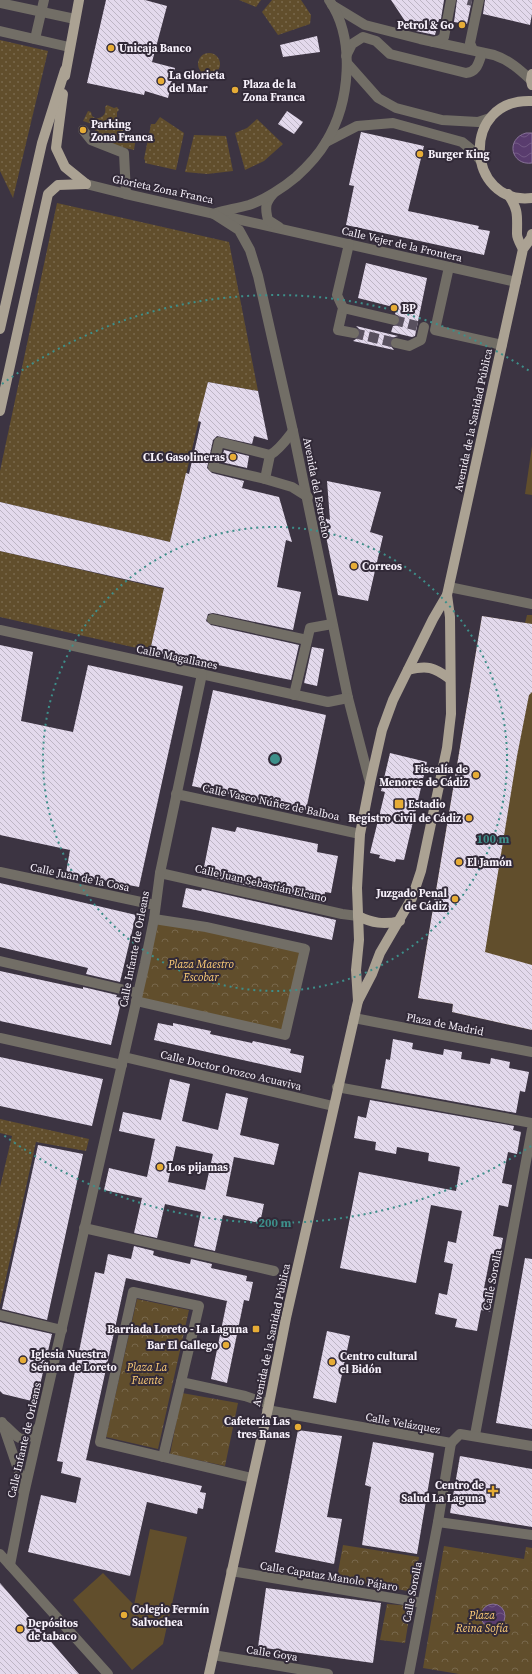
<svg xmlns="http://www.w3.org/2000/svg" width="532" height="1674" font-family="'Source Serif 4',serif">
<defs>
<pattern id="grass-dots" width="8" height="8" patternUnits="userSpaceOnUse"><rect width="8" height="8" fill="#614e2c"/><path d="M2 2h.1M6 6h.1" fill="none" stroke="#78684c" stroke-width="1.8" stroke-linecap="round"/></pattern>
<pattern id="forest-crowns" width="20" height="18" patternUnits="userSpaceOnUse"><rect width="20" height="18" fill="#614e2c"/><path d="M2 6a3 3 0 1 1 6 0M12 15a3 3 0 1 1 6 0" fill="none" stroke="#78684c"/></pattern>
<pattern id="water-waves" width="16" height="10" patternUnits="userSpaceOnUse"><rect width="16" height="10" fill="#593c6e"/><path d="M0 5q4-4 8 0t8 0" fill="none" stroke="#725984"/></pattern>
<pattern id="building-back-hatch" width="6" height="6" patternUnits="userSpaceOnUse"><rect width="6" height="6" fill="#e3d9ec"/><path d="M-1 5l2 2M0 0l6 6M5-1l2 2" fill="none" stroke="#bdb5c4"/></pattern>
</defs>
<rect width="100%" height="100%" fill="#3c3442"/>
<!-- grass -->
<g fill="url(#grass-dots)">
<polygon points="239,0 261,0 256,7"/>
<polygon points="272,0 301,0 311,15 310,24 278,35 262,12"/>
<polygon points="0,40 48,51 13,198 0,171"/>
<circle cx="209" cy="64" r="11"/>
<path d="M107 105 114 108 117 107 119 110 117 112V117L124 125 131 124 129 135 136 137 134 150 104 143 96 136 95 125 83 121 88 111 91 112 92 116 95 118C102 119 107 114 105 107Z"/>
<polygon points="160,117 184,133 176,170 145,163 145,160 144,159 151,124 155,124"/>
<polygon points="257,119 283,144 264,161 245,170 235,133 247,128"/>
<polygon points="194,135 226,136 233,171 207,174 185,172"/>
<polygon points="57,203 229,242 258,391 208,382 170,542 0,502 0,471"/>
<polygon points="0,551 164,589 150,651 0,617"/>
<polygon points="0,1119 89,1139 86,1151 36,1142 0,1305 0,1187 12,1136 0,1133"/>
</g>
<!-- forest -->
<g fill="url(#forest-crowns)">
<polygon points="159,919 301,952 283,1030 141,998"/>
<polygon points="137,1299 189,1310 158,1449 106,1437"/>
<polygon points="182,1393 238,1403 225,1466 170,1454"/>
<polygon points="343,1545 419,1557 413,1592 337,1578"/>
<polygon points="444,1546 524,1559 526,1547 532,1548 532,1674 459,1674 423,1668"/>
<polygon points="387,1604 411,1606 405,1643 380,1640"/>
</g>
<!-- pitch -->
<g fill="#614e2c">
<polygon points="532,446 532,495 525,494"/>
<polygon points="527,615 532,615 532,1030 452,1012 453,1004 418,998 482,616 525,623"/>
<polygon points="150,1529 187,1537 163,1644 132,1670 73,1600 103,1573 134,1605"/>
</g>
<!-- water -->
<g fill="url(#water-waves)" stroke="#887298">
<path d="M526 133H532V163C511 166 505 139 526 133Z"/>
<circle cx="493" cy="1616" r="12"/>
</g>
<!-- building -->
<g fill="url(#building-back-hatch)" fill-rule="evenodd">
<polygon points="106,0 145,0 167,6 152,62 175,68 168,98 145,91 144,95 87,83"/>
<polygon points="391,0 444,0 441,19 439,19 435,35 411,30"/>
<polygon points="457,0 472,0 467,24 454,22"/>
<polygon points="485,0 532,0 532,14 530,25 483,14"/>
<polygon points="317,36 320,52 283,57 280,45"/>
<polygon points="287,111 303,122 294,134 278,124"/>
<polygon points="361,132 424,146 408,211 479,226 478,229 490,231 484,255 346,225 354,186 349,185"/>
<polygon points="366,263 427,278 415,336 412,337 391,332 393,326 398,325 400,321 399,316 395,314 397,308 358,298"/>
<polygon points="356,326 398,336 392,338 390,341 390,345 394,350 353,341 359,337 360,335 360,330"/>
<polygon points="208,382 258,391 268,440 254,436 252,444 217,436 213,440 207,468 212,473 244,481 242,488 279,497 292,542 286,540 277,587 301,592 293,630 213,613 208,614 206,621 211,625 299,645 291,680 150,651 164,588 0,551 0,502 170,542 186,473 189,474 201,422 198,421"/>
<polygon points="224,450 249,456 247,468 221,462"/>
<polygon points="327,481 381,492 370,532 383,536 368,601 338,595 322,517 330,520"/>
<polygon points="482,616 532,624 532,692 529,695 517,756 485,952 532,965 532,1030 452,1012 453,1004 418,998"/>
<polygon points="0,645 33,652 21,721 73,732 88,665 183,686 139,887 66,873 70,850 0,835"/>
<polygon points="312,647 324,649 317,686 304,683"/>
<polygon points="213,690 326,715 306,810 192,786"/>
<polygon points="390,753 427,762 404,860 396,859 395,862 379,858 380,855 370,853 385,792 381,791"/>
<polygon points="212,827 235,832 237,827 318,844 317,852 338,856 331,893 325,892 323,903 205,876 207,868 204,867"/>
<polygon points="0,883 136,915 120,982 86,974 88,968 0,947"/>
<polygon points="186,888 201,891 202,889 336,920 332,940 182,907"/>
<polygon points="0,971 83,989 83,987 117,995 116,997 122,998 111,1045 0,1021"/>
<polygon points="158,1023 173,1026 173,1023 211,1031 210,1034 252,1043 253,1041 291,1049 290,1053 304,1056 301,1073 154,1040"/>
<polygon points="393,1039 413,1043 412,1049 443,1055 444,1049 462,1052 461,1059 490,1064 491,1058 510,1062 509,1068 529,1072 525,1092 520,1091 516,1113 381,1088 386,1059 390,1060"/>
<polygon points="0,1057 103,1079 92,1126 0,1106"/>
<path d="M170 1079 190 1084 182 1121 218 1130 226 1093 248 1098 240 1135 279 1144 274 1165 234 1157 226 1196 264 1204 260 1223 223 1215 215 1251 194 1246 201 1212 165 1204 157 1238 134 1233 142 1198 104 1190 109 1168 147 1177 155 1139 119 1131 123 1112 161 1120ZM176 1146 213 1154 205 1190 168 1182Z"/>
<polygon points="370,1100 514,1126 513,1130 521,1132 517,1154 508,1152 502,1183 512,1185 508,1207 499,1205 493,1236 503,1238 499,1260 490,1258 484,1288 494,1290 490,1312 481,1310 477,1331 455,1327 457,1319 435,1314 439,1293 447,1295 453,1264 444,1262 448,1241 456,1243 462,1211 431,1205 416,1283 340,1268 359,1172 456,1191 460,1167 428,1161 429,1153 397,1147 396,1154 375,1150 376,1142 354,1138 358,1116 366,1118"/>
<polygon points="38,1145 83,1154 47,1320 2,1309"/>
<polygon points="134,1246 154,1251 153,1255 159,1257 190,1264 191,1259 212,1264 211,1268 247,1276 246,1281 253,1282 249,1301 244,1300 227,1383 211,1379 227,1301 126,1278 86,1460 202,1486 200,1492 206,1493 203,1509 198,1508 197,1514 147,1502 130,1576 28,1552 41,1495 76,1503 81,1478 61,1473 63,1462 57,1461 95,1272 104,1274 108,1254 131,1259"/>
<polygon points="525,1258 532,1259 532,1429 496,1423"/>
<polygon points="0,1322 52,1334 36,1402 3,1394 0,1391"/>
<polygon points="327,1331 350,1336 336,1403 313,1398"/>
<polygon points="298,1430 342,1436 327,1517 342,1519 334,1564 275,1552"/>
<polygon points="373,1442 434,1453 417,1554 362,1545 371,1487 365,1485"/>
<polygon points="460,1456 532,1469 532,1527 450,1513"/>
<polygon points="0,1583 79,1674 0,1674"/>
<polygon points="266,1588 381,1603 373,1663 258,1647"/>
</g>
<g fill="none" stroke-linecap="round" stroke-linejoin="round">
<!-- minor-tunnel -->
<g stroke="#58505e" stroke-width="10" stroke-dasharray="10 5" stroke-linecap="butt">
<polyline points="468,0 472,1"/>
<polyline points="394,320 417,326"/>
<polyline points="354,333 396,343"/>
</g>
<!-- minor -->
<g stroke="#726e66" stroke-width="10">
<polyline points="0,3 75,19"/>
<path d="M332 5 365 25 420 39 494 55C509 60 519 69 531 80"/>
<polyline points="0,31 69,47"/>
<polyline points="35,39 44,0"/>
<polyline points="433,42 440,40 444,37 451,0"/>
<polyline points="473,50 470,43 479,0"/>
<path d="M346 56 352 44 363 37 376 41 390 54 466 73C476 72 478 65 481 56L479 52"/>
<polyline points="347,63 378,98 396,108 442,120 478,122 490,118"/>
<polyline points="83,130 91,140 124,153 126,194"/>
<polyline points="326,142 357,126 393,123 462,142 472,150 480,160"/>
<polyline points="86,184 126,194 516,282"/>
<path d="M273 194C265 203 265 208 268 220L279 227"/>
<path d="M216 213C227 210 238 208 249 205 264 200 283 188 296 177 306 168 319 154 326 142 350 103 356 39 329 0"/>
<polyline points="214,214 239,230 250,250 258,276 293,431 348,698 370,783"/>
<polyline points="349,244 337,295 343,308 338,330 354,333"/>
<polyline points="449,267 435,330 502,345"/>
<polyline points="343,308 394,320"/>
<polyline points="396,343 409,346 421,340 424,327"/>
<path d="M293 431C286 440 280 449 270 455L265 479 292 487 308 497"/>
<polyline points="265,479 213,467 219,442 270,455"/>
<polyline points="449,587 532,604"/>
<polyline points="212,619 307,640"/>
<polyline points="0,630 328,702 348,698"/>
<polyline points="294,695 310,628 332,624"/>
<polyline points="176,794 360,834"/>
<polyline points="0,872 155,905"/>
<polyline points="160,873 342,914 358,916"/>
<polyline points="0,961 138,993"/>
<polyline points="136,1001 285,1035 305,949 206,927 154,919"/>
<polyline points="354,1018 532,1052"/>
<polyline points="0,1038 122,1065"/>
<polyline points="124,1057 333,1106"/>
<polyline points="337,1087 532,1123"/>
<polyline points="84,1228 274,1271"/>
<polyline points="0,1315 62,1330"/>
<polyline points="267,1410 451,1443"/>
<polyline points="2,1422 19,1472 23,1491"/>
<path d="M2 1423C19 1436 20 1449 38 1428"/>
<polyline points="475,1435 532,1129"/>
<polyline points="451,1443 460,1434 532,1446"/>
<polyline points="163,1457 181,1382"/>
<polyline points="252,1478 100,1442 133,1292 199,1306 181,1382 245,1396 269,1404"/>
<polyline points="438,1522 532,1535"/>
<polyline points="0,1554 108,1674"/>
<polyline points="10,1565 24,1494 145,963 154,919 160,873 202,674"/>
<polyline points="231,1571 422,1603"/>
<polyline points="213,1655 328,1674"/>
<polyline points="409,1674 438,1522 451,1443"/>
</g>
<!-- major -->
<g stroke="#aba293" stroke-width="10">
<polyline points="532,74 531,80 532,85"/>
<polyline points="65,76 79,0"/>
<polyline points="63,94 56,148 65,167 86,184"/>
<path d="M532 101C459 98 466 206 532 198"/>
<path d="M508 194C519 211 517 215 517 234 517 239 521 245 523 249"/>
<polyline points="0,329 42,143 65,70"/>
<polyline points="0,411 48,194 58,185 86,184"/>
<path d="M408 670C427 665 434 667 450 679"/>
<path d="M358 916C372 923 384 925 400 921"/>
<polyline points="358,1001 372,974 380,953 412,898 421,871 447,748 451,714 450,617 447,595"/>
<polyline points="209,1674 269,1404 286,1318 358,1001 356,970 359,940 357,888 360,834 370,783 382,730 393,700 433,619 447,595 523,249 531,238 532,234"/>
</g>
</g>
<!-- distance rings -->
<g fill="none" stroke="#3d8f8a" stroke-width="2" stroke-dasharray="2 4">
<circle cx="275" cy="759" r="232"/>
<path d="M531 1146A464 464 0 0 1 2 1134M2 384A464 464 0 0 1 531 372"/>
</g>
<!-- markers -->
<g fill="#e6ac36" stroke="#322a38" stroke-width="1.5">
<circle cx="462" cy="25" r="4"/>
<circle cx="111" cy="48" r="4"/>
<circle cx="161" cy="81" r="4"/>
<circle cx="235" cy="90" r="4"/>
<circle cx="83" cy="130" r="4"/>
<circle cx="420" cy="154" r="4"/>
<circle cx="394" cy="308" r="4"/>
<circle cx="233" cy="457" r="4"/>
<circle cx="354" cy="566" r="4"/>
<circle cx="476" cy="775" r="4"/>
<rect x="394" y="799" width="10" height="10" rx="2"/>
<circle cx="469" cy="818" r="4"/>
<circle cx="459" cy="862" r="4"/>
<circle cx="455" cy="899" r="4"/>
<circle cx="160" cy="1167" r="4"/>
<rect x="252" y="1325" width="8" height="8" rx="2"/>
<circle cx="226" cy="1345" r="4"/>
<circle cx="23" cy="1360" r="4"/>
<circle cx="332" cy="1362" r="4"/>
<circle cx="298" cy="1427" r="4"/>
<path d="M491 1485h4v4h4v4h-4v4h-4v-4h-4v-4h4z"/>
<circle cx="124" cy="1615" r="4"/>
<circle cx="20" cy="1629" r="4"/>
</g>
<g text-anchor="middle" stroke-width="4" stroke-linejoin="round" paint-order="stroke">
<!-- poi labels -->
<g font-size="11" font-weight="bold" fill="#f7f1fb" stroke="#322a38" text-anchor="start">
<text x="454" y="29" text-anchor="end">Petrol &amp; Go</text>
<text x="119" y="52">Unicaja Banco</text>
<text x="169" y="79">La Glorieta<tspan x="169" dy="13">del Mar</tspan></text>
<text x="243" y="88">Plaza de la<tspan x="243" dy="13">Zona Franca</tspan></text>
<text x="91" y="128">Parking<tspan x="91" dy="13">Zona Franca</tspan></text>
<text x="428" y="158">Burger King</text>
<text x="402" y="312">BP</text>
<text x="225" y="461" text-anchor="end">CLC Gasolineras</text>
<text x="362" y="570">Correos</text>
<text x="468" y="773" text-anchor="end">Fiscalía de<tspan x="468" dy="13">Menores de Cádiz</tspan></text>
<text x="408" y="808">Estadio</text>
<text x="461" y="822" text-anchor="end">Registro Civil de Cádiz</text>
<text x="467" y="866">El Jamón</text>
<text x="447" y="897" text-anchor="end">Juzgado Penal<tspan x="447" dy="13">de Cádiz</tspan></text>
<text x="168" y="1171">Los pijamas</text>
<text x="248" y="1333" text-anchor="end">Barriada Loreto - La Laguna</text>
<text x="218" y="1349" text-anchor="end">Bar El Gallego</text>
<text x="31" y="1358">Iglesia Nuestra<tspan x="31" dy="13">Señora de Loreto</tspan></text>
<text x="340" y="1360">Centro cultural<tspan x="340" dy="13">el Bidón</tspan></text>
<text x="290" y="1425" text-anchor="end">Cafetería Las<tspan x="290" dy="13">tres Ranas</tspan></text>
<text x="484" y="1489" text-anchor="end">Centro de<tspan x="484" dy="13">Salud La Laguna</tspan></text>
<text x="132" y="1613">Colegio Fermín<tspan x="132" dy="13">Salvochea</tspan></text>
<text x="28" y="1627">Depósitos<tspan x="28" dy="13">de tabaco</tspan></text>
</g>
<!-- street labels -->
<g font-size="11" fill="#f7f1fb" stroke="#322a38">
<text transform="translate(163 189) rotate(12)" y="4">Glorieta Zona Franca</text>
<text transform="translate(402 244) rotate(13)" y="4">Calle Vejer de la Frontera</text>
<text transform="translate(473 420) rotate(-78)" y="4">Avenida de la Sanidad Pública</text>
<text transform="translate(317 488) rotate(79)" y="4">Avenida del Estrecho</text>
<text transform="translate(177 657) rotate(12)" y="4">Calle Magallanes</text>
<text transform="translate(271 802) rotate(12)" y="4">Calle Vasco Núñez de Balboa</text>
<text transform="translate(80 877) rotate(12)" y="4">Calle Juan de la Cosa</text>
<text transform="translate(261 883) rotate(13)" y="4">Calle Juan Sebastián Elcano</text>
<text transform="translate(134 949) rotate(-79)" y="4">Calle Infante de Orleans</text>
<text transform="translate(445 1024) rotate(11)" y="4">Plaza de Madrid</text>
<text transform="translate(231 1070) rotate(13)" y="4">Calle Doctor Orozco Acuaviva</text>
<text transform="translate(492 1280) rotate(-79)" y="4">Calle Sorolla</text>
<text transform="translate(271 1335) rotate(-78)" y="4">Avenida de la Sanidad Pública</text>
<text transform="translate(403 1423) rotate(10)" y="4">Calle Velázquez</text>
<text transform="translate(24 1440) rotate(-77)" y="4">Calle Infante de Orleans</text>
<text transform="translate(329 1576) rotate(9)" y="4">Calle Capataz Manolo Pájaro</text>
<text transform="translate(412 1592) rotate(-79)" y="4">Calle Sorolla</text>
<text transform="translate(272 1653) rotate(9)" y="4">Calle Goya</text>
</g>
<!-- park labels -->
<g font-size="11" font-style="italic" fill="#ffce78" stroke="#322a38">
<text x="201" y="968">Plaza Maestro<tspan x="201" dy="13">Escobar</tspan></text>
<text x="147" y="1371">Plaza La<tspan x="147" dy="13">Fuente</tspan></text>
<text x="482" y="1619">Plaza<tspan x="482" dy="13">Reina Sofía</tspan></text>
</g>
</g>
<circle cx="275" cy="759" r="6" fill="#3d8f8a" stroke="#322a38" stroke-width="2"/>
<g font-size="12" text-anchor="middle" font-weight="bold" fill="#3d8f8a" stroke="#322a38" stroke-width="4" stroke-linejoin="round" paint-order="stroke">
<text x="493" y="843">100 m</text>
<text x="275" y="1227">200 m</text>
</g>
</svg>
